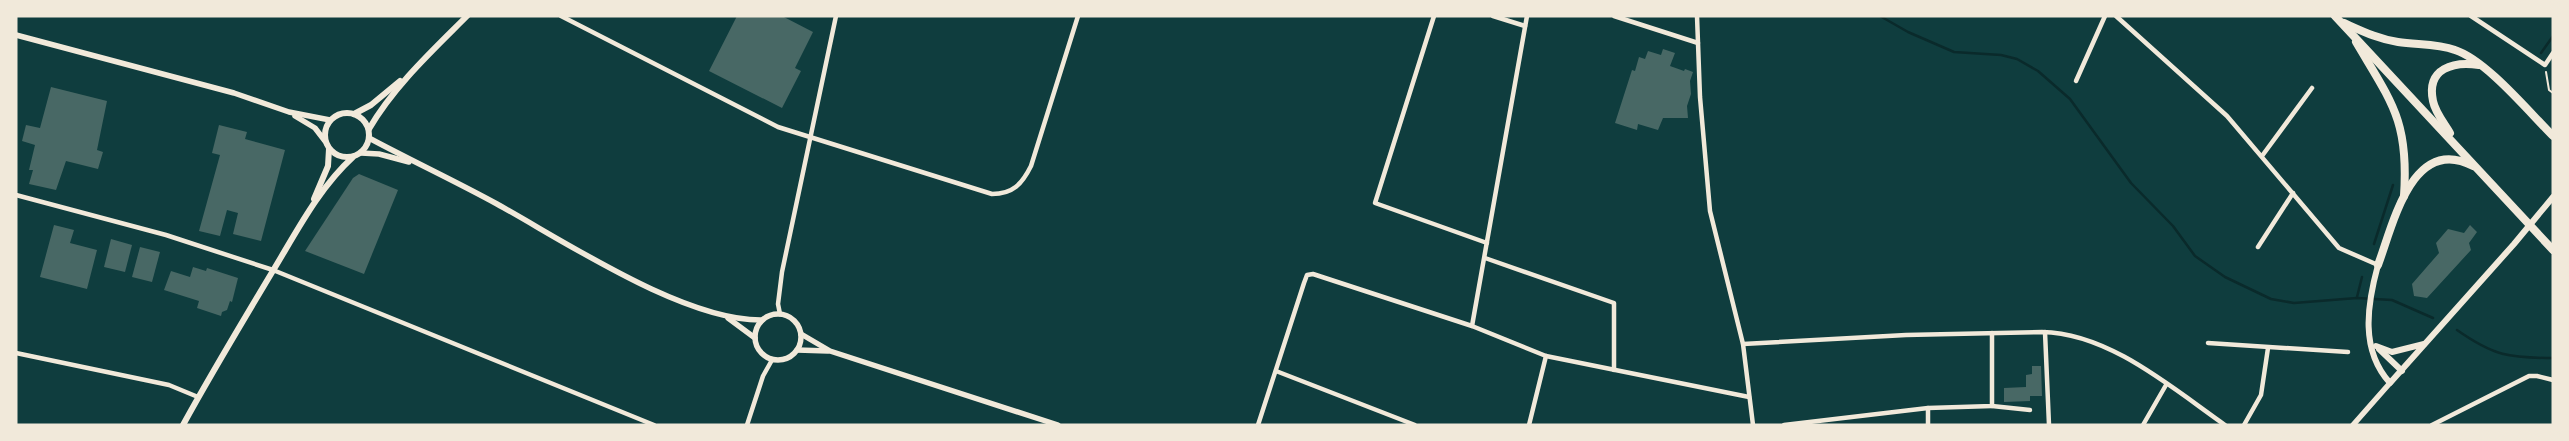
<svg xmlns="http://www.w3.org/2000/svg" width="2569" height="441" font-family="'DejaVu Sans',sans-serif">
<rect width="100%" height="100%" fill="#0f3d3e"/>
<g fill="none" stroke-linecap="round" stroke-linejoin="round">
<!-- stream -->
<g stroke="#0a2a2b" stroke-width="2.5">
<polyline points="1880,16 1908,32 1954,52 2001,55 2017,59 2038,71 2070,99 2131,183 2173,226 2195,256 2225,277 2271,299 2294,303 2357,298 2392,300 2433,318"/>
<polyline points="2541,53 2553,36"/>
<polyline points="2374,244 2393,185"/>
<polyline points="2357,297 2362,277"/>
<path d="M2457 330C2494 356 2509 358 2553 358"/>
</g>
</g>
<!-- building -->
<g fill="#486865">
<polygon points="737,16 782,16 813,32 795,68 801,71 782,108 709,71"/>
<polygon points="1663,49 1675,53 1670,66 1684,71 1685,69 1693,72 1690,81 1691,94 1687,106 1688,118 1663,118 1658,130 1638,124 1637,130 1615,123 1632,70 1635,71 1639,57 1645,59 1648,51 1661,55"/>
<polygon points="51,87 107,101 97,150 103,152 98,169 66,161 56,190 29,184 33,170 29,170 35,145 22,141 26,125 40,128"/>
<polygon points="219,125 247,132 245,139 285,150 261,241 233,234 238,213 227,210 220,236 199,231 220,155 212,153"/>
<polygon points="359,174 398,190 364,274 305,251 353,178"/>
<polygon points="54,225 74,230 70,243 97,250 87,289 40,277"/>
<polygon points="2470,225 2477,232 2469,243 2471,250 2427,298 2414,296 2412,284 2439,253 2436,243 2448,229 2464,233"/>
<polygon points="111,239 132,245 125,272 104,267"/>
<polygon points="140,247 160,252 152,282 132,277"/>
<polygon points="193,267 206,271 207,268 238,278 232,302 230,301 227,310 222,312 221,316 197,308 199,301 164,290 171,271 190,277"/>
<polygon points="2032,366 2041,366 2042,396 2030,396 2030,401 2004,402 2004,388 2026,387 2026,375 2032,374"/>
</g>
<g fill="none" stroke-linecap="round" stroke-linejoin="round">
<!-- path -->
<polyline stroke="#f1e9da" stroke-width="2" points="2546,72 2549,90 2553,93"/>
<!-- minor -->
<g stroke="#f1e9da" stroke-width="4.5">
<path d="M561 16 778 127 992 194C1013 194 1022 184 1031 166L1078 16"/>
<polyline points="1434,16 1375,203 1487,243"/>
<polyline points="1493,16 1525,26"/>
<polyline points="1614,16 1698,43"/>
<polyline points="1697,16 1700,97 1710,211 1743,344 1753,425"/>
<polyline points="2116,16 2227,116 2339,248 2378,265"/>
<polyline points="2471,16 2545,65 2553,53"/>
<polyline points="2076,81 2105,16"/>
<polyline points="2262,156 2312,88"/>
<polyline points="16,195 166,235 273,270 654,425"/>
<polyline points="2258,247 2293,193"/>
<polyline points="1485,258 1614,303 1614,370"/>
<polyline points="780,314 778,304 782,272 836,16"/>
<polyline points="1472,326 1527,16"/>
<polyline points="2045,332 2049,425"/>
<polyline points="2208,343 2348,352"/>
<path d="M1743 344 1906 335 2042 332C2109 333 2172 388 2225 425"/>
<polyline points="16,353 169,385 198,397"/>
<polyline points="1276,371 1415,425"/>
<polyline points="1992,406 2030,410"/>
<polyline points="1928,408 1928,425"/>
<polyline points="747,425 763,376 772,360"/>
<polyline points="1258,425 1304,283 1307,275 1313,274 1472,326 1546,356 1749,397"/>
<polyline points="1529,425 1546,356"/>
<polyline points="1784,425 1928,408 1992,406 1992,333"/>
<polyline points="2143,425 2166,385"/>
<polyline points="2244,425 2261,395 2268,348"/>
<polyline points="2432,425 2529,376 2537,376 2553,380"/>
</g>
<!-- tertiary -->
<g stroke="#f1e9da" stroke-width="5.5">
<polyline points="16,35 234,93 289,112 330,120"/>
<polyline points="295,116 315,128 325,141"/>
<path d="M369 138C412 161 455 181 497 204 566 242 684 321 762 320"/>
<polyline points="361,153 379,154 409,162"/>
<circle cx="778" cy="337" r="23"/>
<polyline points="728,318 755,338"/>
<polyline points="801,334 830,351 1058,425"/>
<polyline points="797,350 828,351"/>
<polyline points="2353,425 2390,383"/>
</g>
<!-- secondary -->
<g stroke="#f1e9da" stroke-width="6">
<circle cx="347" cy="135" r="22"/>
<polyline points="354,114 371,105 400,81"/>
<path d="M369 129C394 86 432 51 467 16"/>
<polyline points="314,199 328,166 329,149"/>
<path d="M2378 265C2367 305 2360 350 2390 383L2514 244 2553 197"/>
<polyline points="2376,346 2392,352 2424,344"/>
<polyline points="2379,349 2402,371"/>
<path d="M183 425C212 372 243 321 274 269 297 231 319 188 353 157"/>
</g>
<!-- trunk -->
<g stroke="#f1e9da" stroke-width="8">
<polyline points="2335,16 2553,250"/>
<path d="M2344 23C2362 31 2378 39 2398 42 2417 45 2437 43 2455 50 2486 60 2529 112 2553 136"/>
<path d="M2356 42C2392 103 2409 121 2404 196"/>
<path d="M2450 133C2444 123 2435 112 2433 101 2426 68 2454 61 2479 65"/>
<path d="M2378 265C2393 225 2412 134 2473 166"/>
</g>
</g>
<!-- border -->
<rect width="2569" height="441" fill="none" stroke="#f1e9da" stroke-width="35"/>
</svg>
